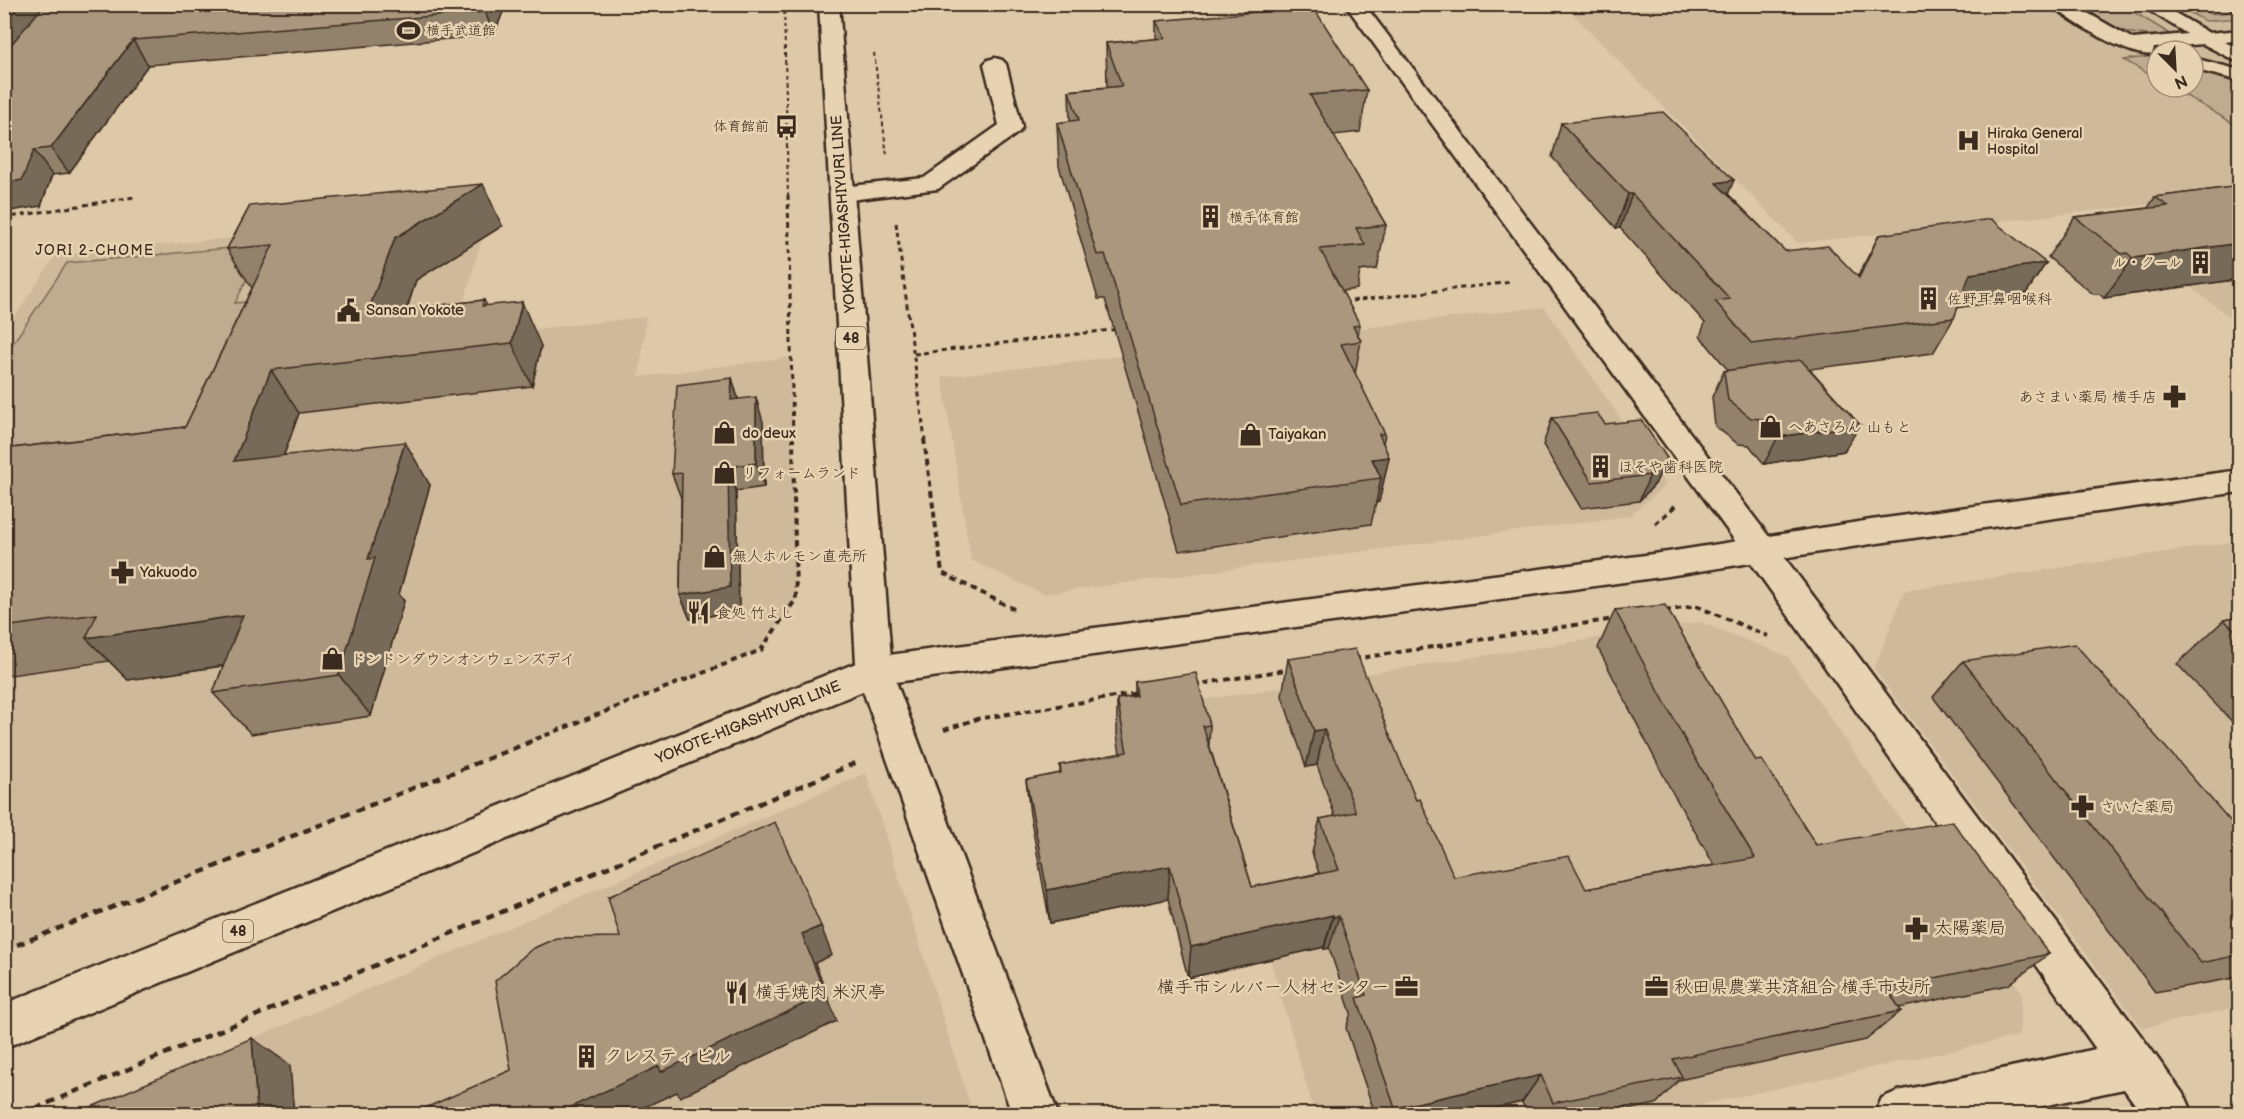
<svg xmlns="http://www.w3.org/2000/svg" width="2244" height="1119" font-family="'Balsamiq Sans','Klee One',sans-serif">
<rect width="100%" height="100%" fill="#ddc8a8"/>
<filter id="ink" filterUnits="userSpaceOnUse"><feTurbulence type="fractalNoise" baseFrequency=".0167" numOctaves="2"/><feDisplacementMap in="SourceGraphic" scale="12" xChannelSelector="R" yChannelSelector="G"/><feConvolveMatrix kernelMatrix="1 2 1 2 8 2 1 2 1" color-interpolation-filters="sRGB"/></filter>
<g filter="url(#ink)">
<!-- built -->
<g fill="#ceb99b" fill-rule="evenodd">
<path d="M1564 5H2239V195L1798 243ZM2157 51H2193V87H2157Z"/>
<polygon points="489,213 454,338 646,317 639,377 791,357 796,599 761,650 5,950 5,331 56,255"/>
<polygon points="2239,219 2239,324 2121,234"/>
<polygon points="1544,307 1666,485 1629,516 1043,594 971,560 942,377"/>
<polygon points="2239,541 2239,1007 2142,1028 1874,669 1904,591"/>
<polygon points="1700,622 1787,656 2022,993 2019,1036 1658,1114 1315,1114 1195,701"/>
<polygon points="866,773 973,1114 79,1114"/>
</g>
<!-- green -->
<g fill="#bfab8f" stroke="#7d6a56" stroke-width="1.5">
<path d="M2075 5H2122L2172 35C2126 38 2114 28 2075 5Z"/>
<polygon points="2176,5 2193,5 2210,14 2232,12 2239,18 2205,21"/>
<polygon points="2157,57 2157,79 2124,60 2155,56"/>
<polygon points="2193,69 2239,84 2239,127 2171,87 2193,87"/>
<polygon points="264,245 235,303 282,298 215,439 5,462 5,355 67,263"/>
</g>
<g fill="none" stroke-linecap="round" stroke-linejoin="round">
<defs>
<g id="service">
<path d="M2052 4H2072L2133 39 2187 34 2139 4H2160L2209 33 2240 30V40L2225 42 2240 50V63L2203 44 2154 48 2152 54C2133 59 2065 20 2052 4Z"/>
<polygon points="2225,4 2240,4 2240,13"/>
<polygon points="2193,58 2240,70 2240,81 2193,69"/>
</g>
<g id="minor">
<polygon points="1345,4 1364,4 1773,542 2150,1048 2186,1098 2193,1114 2142,1114 2124,1089 2004,1114 1875,1114 1882,1098 1898,1091 2096,1049 1749,560"/>
<polygon points="995,58 1002,60 1006,64 1022,127 1019,132 938,189 842,201 833,199 830,194 833,189 842,187 924,178 999,125 984,64 988,60"/>
<polygon points="874,657 887,661 892,671 1058,1114 1012,1114 856,671 861,661"/>
</g>
<polygon id="tertiary" points="2240,470 2240,492 1871,544 1668,576 874,685 861,681 856,671 861,661 874,657 1668,552 1871,520"/>
<polygon id="primary" points="819,4 839,4 892,671 887,681 4,1048 4,1004 856,663"/>
</defs>
<!-- service casing -->
<use href="#service" stroke="#3b2a1e" stroke-width="5"/>
<!-- minor casing -->
<use href="#minor" stroke="#3b2a1e" stroke-width="5"/>
<!-- tertiary casing -->
<use href="#tertiary" stroke="#3b2a1e" stroke-width="5"/>
<!-- primary casing -->
<use href="#primary" stroke="#3b2a1e" stroke-width="5"/>
<!-- path-far3 -->
<g stroke="#3b2a1e" stroke-width="2" stroke-dasharray="4 3" stroke-linecap="butt">
<polyline points="784,4 788,197"/>
<polyline points="874,53 887,156"/>
</g>
<!-- path-far2 -->
<g stroke="#3b2a1e" stroke-width="3" stroke-dasharray="5 4" stroke-linecap="butt">
<polyline points="788,195 793,440"/>
<polyline points="4,218 134,197"/>
<polyline points="896,223 925,440"/>
<polyline points="1343,302 1512,282"/>
<polyline points="914,354 1119,329"/>
</g>
<!-- path-far1 -->
<g stroke="#3b2a1e" stroke-width="4" stroke-dasharray="6 4.5" stroke-linecap="butt">
<polyline points="924,439 942,573 1014,609"/>
<polyline points="1655,524 1676,505"/>
<polyline points="1665,611 1696,606 1768,636"/>
<polyline points="1354,659 1614,619"/>
<polyline points="1194,685 1291,669"/>
<polyline points="944,730 977,719 1139,693"/>
<polyline points="526,743 761,650 796,599 793,439"/>
</g>
<!-- path -->
<g stroke="#3b2a1e" stroke-width="4.5" stroke-dasharray="8 6" stroke-linecap="butt">
<polyline points="4,950 530,742"/>
<polyline points="22,1114 858,762"/>
</g>
<!-- service -->
<use href="#service" fill="#e7d2b1" fill-rule="evenodd"/>
<!-- minor -->
<use href="#minor" fill="#e7d2b1" fill-rule="evenodd"/>
<!-- tertiary -->
<use href="#tertiary" fill="#e7d2b1" fill-rule="evenodd"/>
<!-- primary -->
<use href="#primary" fill="#e7d2b1" fill-rule="evenodd"/>
</g>
<!-- wall -->
<g fill="#92826c" stroke="#3b2a1e" stroke-width="1.5">
<polygon points="4,4 506,4 494,35 148,65 69,173 52,175 41,206"/>
<polygon points="1156,21 1367,90 1360,132 1333,135 1386,225 1377,269 1360,271 1357,289 1342,291 1360,325 1358,335 1361,341 1355,374 1385,434 1383,443 1389,457 1379,502 1376,503 1371,524 1179,551 1105,299 1098,299 1059,166 1057,123 1070,121 1069,91 1107,87 1106,43 1156,39"/>
<polygon points="1561,123 1728,194 1785,251 1858,276 1879,235 2046,263 2023,298 1958,307 1954,318 1933,353 1810,369 1860,425 1844,451 1764,464 1749,445 1738,444 1715,426 1712,397 1724,371 1728,370 1700,336 1705,323 1620,228 1616,228 1552,157"/>
<polygon points="2240,186 2240,279 2104,298 2099,294 2093,294 2048,257 2075,217 2148,208 2155,197"/>
<polygon points="250,206 502,226 416,280 407,309 484,300 487,306 541,346 532,386 299,413 284,455 430,485 399,594 404,601 371,716 251,734 213,693 223,666 128,680 109,661 4,676 4,449 185,427 252,288 227,249"/>
<polygon points="732,378 738,399 763,422 764,487 736,491 739,611 690,619 680,595 681,498 672,474"/>
<polygon points="1552,418 1605,424 1667,458 1655,484 1639,501 1581,508 1543,445"/>
<polygon points="1615,610 1756,761 1816,845 2049,954 2008,985 1899,1008 1901,1011 1866,1040 1679,1080 1656,1104 1607,1114 1527,1114 1522,1102 1469,1114 1375,1114 1346,1028 1351,1013 1329,948 1324,949 1324,947 1188,978 1168,899 1050,923 1030,815 1026,780 1060,773 1060,765 1120,754 1117,735 1117,699 1135,696 1135,682 1210,725 1209,744 1252,887 1319,873 1312,853 1320,819 1335,816 1317,765 1306,767 1282,696 1288,659 1416,800 1454,877 1586,889 1714,865 1670,788 1598,648"/>
<polygon points="2240,617 2240,730 2177,664 2224,620"/>
<polygon points="1963,661 2240,832 2240,977 2155,992 1933,697"/>
</g>
<!-- shaded-wall -->
<g fill="#776a58" stroke="#3b2a1e" stroke-width="1.5">
<polygon points="17,4 53,4 4,62 4,19"/>
<polygon points="488,4 506,4 494,35 485,12"/>
<polygon points="133,40 148,65 69,173 51,148"/>
<polygon points="34,150 52,175 41,206 4,212 4,183"/>
<polygon points="1734,180 1720,214 1716,183"/>
<polygon points="483,184 502,226 416,280 391,357 367,314 395,238"/>
<polygon points="1628,194 1632,194 1620,228 1616,228"/>
<polygon points="2240,243 2240,279 2104,298 2133,258"/>
<polygon points="2046,263 2023,298 1949,309 1970,274"/>
<polygon points="522,302 541,346 532,386 512,343"/>
<polygon points="271,370 299,413 266,504 234,461"/>
<polygon points="732,378 739,402 731,400"/>
<polygon points="756,397 763,422 764,487 756,463"/>
<polygon points="1860,425 1844,451 1764,464 1778,437"/>
<polygon points="405,442 430,485 399,594 404,601 371,716 339,675 368,559"/>
<polygon points="1389,457 1379,502 1376,503 1381,478 1372,459"/>
<polygon points="1667,458 1655,484 1639,501 1650,475"/>
<polygon points="728,467 736,491 739,611 690,619 680,595"/>
<polygon points="243,615 279,657 128,680 86,638"/>
<polygon points="1324,729 1317,765 1306,767 1314,731"/>
<polygon points="1170,866 1168,899 1050,923 1047,890"/>
<polygon points="1333,915 1324,947 1188,978 1191,947"/>
<polygon points="1339,916 1329,948 1324,949 1333,917"/>
<polygon points="821,926 832,955 815,963 837,1021 680,1097 677,1092 630,1114 556,1114 802,934"/>
<polygon points="252,1038 290,1065 294,1114 257,1114"/>
<polygon points="1541,1075 1522,1102 1469,1114 1392,1114 1395,1108"/>
</g>
<!-- building -->
<g fill="#aa977e" stroke="#3b2a1e" stroke-width="1.5">
<polygon points="4,4 17,4 4,19"/>
<polygon points="45,4 488,4 485,12 133,40 51,148 34,150 22,180 4,183 4,53"/>
<polygon points="1313,7 1367,90 1310,95 1386,225 1356,228 1365,245 1320,249 1360,325 1353,326 1361,341 1341,344 1385,434 1379,434 1389,457 1372,459 1381,478 1181,505 1105,254 1097,255 1057,123 1079,120 1069,91 1122,86 1106,43 1165,38 1156,21"/>
<polygon points="1663,112 1734,180 1716,183 1785,251 1828,246 1859,278 1879,235 1991,219 2046,263 1970,274 1954,318 1752,344 1715,301 1730,299 1632,194 1628,194 1561,123"/>
<polygon points="483,184 395,238 367,314 484,300 482,306 522,302 512,343 271,370 234,461 405,442 368,559 375,558 339,675 213,693 243,615 86,638 97,614 4,627 4,449 185,427 273,245 227,249 250,206"/>
<polygon points="2240,186 2240,243 2133,258 2127,253 2122,254 2075,217 2168,206 2155,197"/>
<polygon points="1801,360 1860,425 1778,437 1762,419 1751,418 1728,400 1724,371"/>
<polygon points="732,378 731,400 756,397 756,463 728,467 730,587 680,595 682,473 672,474 677,385"/>
<polygon points="1597,413 1605,424 1641,420 1667,458 1650,475 1592,482 1552,418"/>
<polygon points="1665,605 1756,761 1762,760 1816,845 1952,821 2049,954 1887,988 1901,1011 1673,1059 1682,1077 1553,1103 1541,1075 1395,1108 1357,998 1366,995 1339,916 1333,917 1333,915 1191,947 1170,866 1047,890 1026,780 1061,773 1060,765 1127,752 1117,699 1137,696 1135,682 1196,673 1210,725 1203,726 1252,887 1339,870 1320,819 1356,812 1324,729 1314,731 1288,659 1355,649 1416,800 1420,799 1454,877 1569,856 1586,889 1755,858 1692,753 1615,610"/>
<polygon points="2240,617 2240,635 2224,620"/>
<polygon points="2075,644 2240,832 2240,955 2201,963 1963,661"/>
<polygon points="775,822 821,926 802,934 825,994 661,1072 659,1066 556,1114 412,1114 511,1070 495,981 532,949 556,938 620,937 608,897"/>
<polygon points="252,1038 257,1114 75,1114"/>
</g>
</g>
<!-- icons -->
<defs>
<symbol id="stadium-bare" viewBox="-9 -9 18 18"><path d="M0-5a6.5 5 0 1 0 0 10a6.5 5 0 1 0 0-10ZM-3.5-1.8h7v3.6h-7Z" fill="#3b2a1e" stroke="#e7d2b1" stroke-width="2.5" paint-order="stroke"/></symbol>
<symbol id="bus-bare" viewBox="-9 -9 18 18"><path d="M-5-6H5V4H4V6H2V4H-2V6H-4V4H-5ZM-3.5-4V0h7V-4ZM-3.5 1.2v1.5H-2V1.2ZM2 1.2v1.5H3.5V1.2Z" fill="#3b2a1e" stroke="#e7d2b1" stroke-width="2.5" paint-order="stroke"/></symbol>
<symbol id="hospital-bare" viewBox="-9 -9 18 18"><path d="M-5-5h3v3.5h4V-5h3V5h-3V1.5h-4V5h-3Z" fill="#3b2a1e" stroke="#e7d2b1" stroke-width="2.5" paint-order="stroke"/></symbol>
<symbol id="building-bare" viewBox="-9 -9 18 18"><path d="M-4-6H4V6H1V3H-1V6H-4ZM-2.5-4.3h1.7v1.8h-1.7ZM.8-4.3h1.7v1.8H.8ZM-2.5-1h1.7V.8h-1.7ZM.8-1h1.7V.8H.8Z" fill="#3b2a1e" stroke="#e7d2b1" stroke-width="2.5" paint-order="stroke"/></symbol>
<symbol id="civic-bare" viewBox="-9 -9 18 18"><path d="M-.6-6.5H3V-4.5H.6V-3L4-1V1h2V6H-6V1h2V-1L-.6-3ZM-1.2 2.5V6h2.4V2.5Z" fill="#3b2a1e" stroke="#e7d2b1" stroke-width="2.5" paint-order="stroke"/></symbol>
<symbol id="pharmacy-bare" viewBox="-9 -9 18 18"><path d="M-2-6h4v4h4v4h-4v4h-4v-4h-4v-4h4Z" fill="#3b2a1e" stroke="#e7d2b1" stroke-width="2.5" paint-order="stroke"/></symbol>
<symbol id="shop-bare" viewBox="-9 -9 18 18"><path d="M-5-2.5h2.3a2.7 3.5 0 0 1 5.4 0H5L5.5 6h-11ZM-1.5-2.5h3a1.5 2.3 0 0 0-3 0Z" fill="#3b2a1e" stroke="#e7d2b1" stroke-width="2.5" paint-order="stroke"/></symbol>
<symbol id="restaurant-bare" viewBox="-9 -9 18 18"><path d="M-5-6h1v4h1v-4h1v4h1v-4h1v5L-1.5 .5V6h-2V.5L-5-1ZM5-6V6H3V1.5H1.5Q1.5-4 5-6Z" fill="#3b2a1e" stroke="#e7d2b1" stroke-width="2.5" paint-order="stroke"/></symbol>
<symbol id="office-bare" viewBox="-9 -9 18 18"><path d="M-6-3h4V-5.5h4V-3h4V5H-6ZM-1-4.5V-3h2v-1.5ZM-6 0V1H6V0Z" fill="#3b2a1e" stroke="#e7d2b1" stroke-width="2.5" paint-order="stroke"/></symbol>
</defs>
<g fill-rule="evenodd">
<use href="#stadium-bare" x="392" y="14" width="33" height="33"/>
<use href="#bus-bare" x="770" y="110" width="33" height="33"/>
<use href="#hospital-bare" x="1952" y="124" width="33" height="33"/>
<use href="#building-bare" x="1194" y="200" width="33" height="33"/>
<use href="#building-bare" x="2184" y="246" width="33" height="33"/>
<use href="#building-bare" x="1912" y="282" width="33" height="33"/>
<use href="#civic-bare" x="332" y="294" width="33" height="33"/>
<use href="#pharmacy-bare" x="2158" y="380" width="33" height="33"/>
<use href="#shop-bare" x="1754" y="410" width="33" height="33"/>
<use href="#shop-bare" x="708" y="416" width="33" height="33"/>
<use href="#shop-bare" x="1234" y="418" width="33" height="33"/>
<use href="#building-bare" x="1584" y="450" width="33" height="33"/>
<use href="#shop-bare" x="708" y="456" width="33" height="33"/>
<use href="#shop-bare" x="698" y="540" width="33" height="33"/>
<use href="#pharmacy-bare" x="106" y="556" width="33" height="33"/>
<use href="#restaurant-bare" x="682" y="596" width="33" height="33"/>
<use href="#shop-bare" x="316" y="642" width="33" height="33"/>
<use href="#pharmacy-bare" x="2066" y="790" width="33" height="33"/>
<use href="#pharmacy-bare" x="1900" y="912" width="33" height="33"/>
<use href="#office-bare" x="1390" y="970" width="33" height="33"/>
<use href="#office-bare" x="1640" y="970" width="33" height="33"/>
<use href="#restaurant-bare" x="720" y="976" width="33" height="33"/>
<use href="#building-bare" x="570" y="1040" width="33" height="33"/>
</g>
<g text-anchor="middle" stroke-width="5" stroke-linejoin="round" paint-order="stroke">
<!-- far-poi labels -->
<g font-size="14" fill="#3b2a1e" stroke="#e7d2b1" text-anchor="start">
<text x="426" y="35">横手武道館</text>
<text x="769" y="131" text-anchor="end">体育館前</text>
<text x="1987" y="138">Hiraka General<tspan x="1987" dy="16">Hospital</tspan></text>
<text x="1229" y="222">横手体育館</text>
<text x="2182" y="267" text-anchor="end">ル・クール</text>
</g>
<!-- far-neighbourhood labels -->
<g font-size="14" letter-spacing="1.5" fill="#3b2a1e" stroke="#e7d2b1">
<text x="95" y="255">JORI 2-CHOME</text>
</g>
<!-- shield labels -->
<g fill="#e7d2b1" stroke="#6f5c4a" stroke-width="1.5">
<rect x="836" y="327" width="30" height="22" rx="4.5"/>
<rect x="223" y="920" width="30" height="22" rx="4.5"/>
</g>
<g font-size="14" font-weight="bold" fill="#3b2a1e">
<text x="851" y="343">48</text>
<text x="238" y="936">48</text>
</g>
<!-- street labels -->
<g font-size="15" fill="#3b2a1e" stroke="#e7d2b1">
<text transform="translate(843 214) rotate(-94)" y="5">YOKOTE-HIGASHIYURI LINE</text>
<text transform="translate(748 722) rotate(-22)" y="5">YOKOTE-HIGASHIYURI LINE</text>
</g>
<!-- poi labels -->
<g font-size="15" fill="#3b2a1e" stroke="#e7d2b1" text-anchor="start">
<text x="1947" y="304">佐野耳鼻咽喉科</text>
<text x="366" y="315">Sansan Yokote</text>
<text x="2157" y="402" text-anchor="end">あさまい薬局 横手店</text>
<text x="1788" y="432">へあさろん 山もと</text>
<text x="742" y="438">do deux</text>
<text x="1268" y="439">Taiyakan</text>
<text x="1618" y="472">ほそや歯科医院</text>
<text x="742" y="478">リフォームランド</text>
<text x="732" y="561">無人ホルモン直売所</text>
<text x="140" y="577">Yakuodo</text>
<text x="716" y="618">食処 竹よし</text>
<text x="351" y="664">ドンドンダウンオンウェンズデイ</text>
<text x="2100" y="812">さいた薬局</text>
</g>
<!-- near-poi labels -->
<g font-size="18" fill="#3b2a1e" stroke="#e7d2b1" text-anchor="start">
<text x="1934" y="934">太陽薬局</text>
<text x="1389" y="993" text-anchor="end">横手市シルバー人材センター</text>
<text x="1674" y="993">秋田県農業共済組合 横手市支所</text>
<text x="755" y="998">横手焼肉 米沢亭</text>
<text x="604" y="1062">クレスティビル</text>
</g>
</g>
<!-- margin -->
<rect width="2244" height="1119" fill="none" stroke="#e7d2b1" stroke-width="24"/>
<rect x="12" y="12" width="2220" height="1095" fill="none" stroke="#3b2a1e" stroke-width="2" filter="url(#ink)"/>
<!-- north arrow -->
<g transform="translate(2175 69) rotate(156)"><circle r="28" fill="#e7d2b1" stroke="#a28f76" stroke-width="1.5"/>
<path d="M0-4.5L10 22L0 15L-10 22Z" fill="#3b2a1e"/>
<text y="-9" font-size="16" font-weight="bold" text-anchor="middle" fill="#3b2a1e">N</text>
</g>
</svg>
